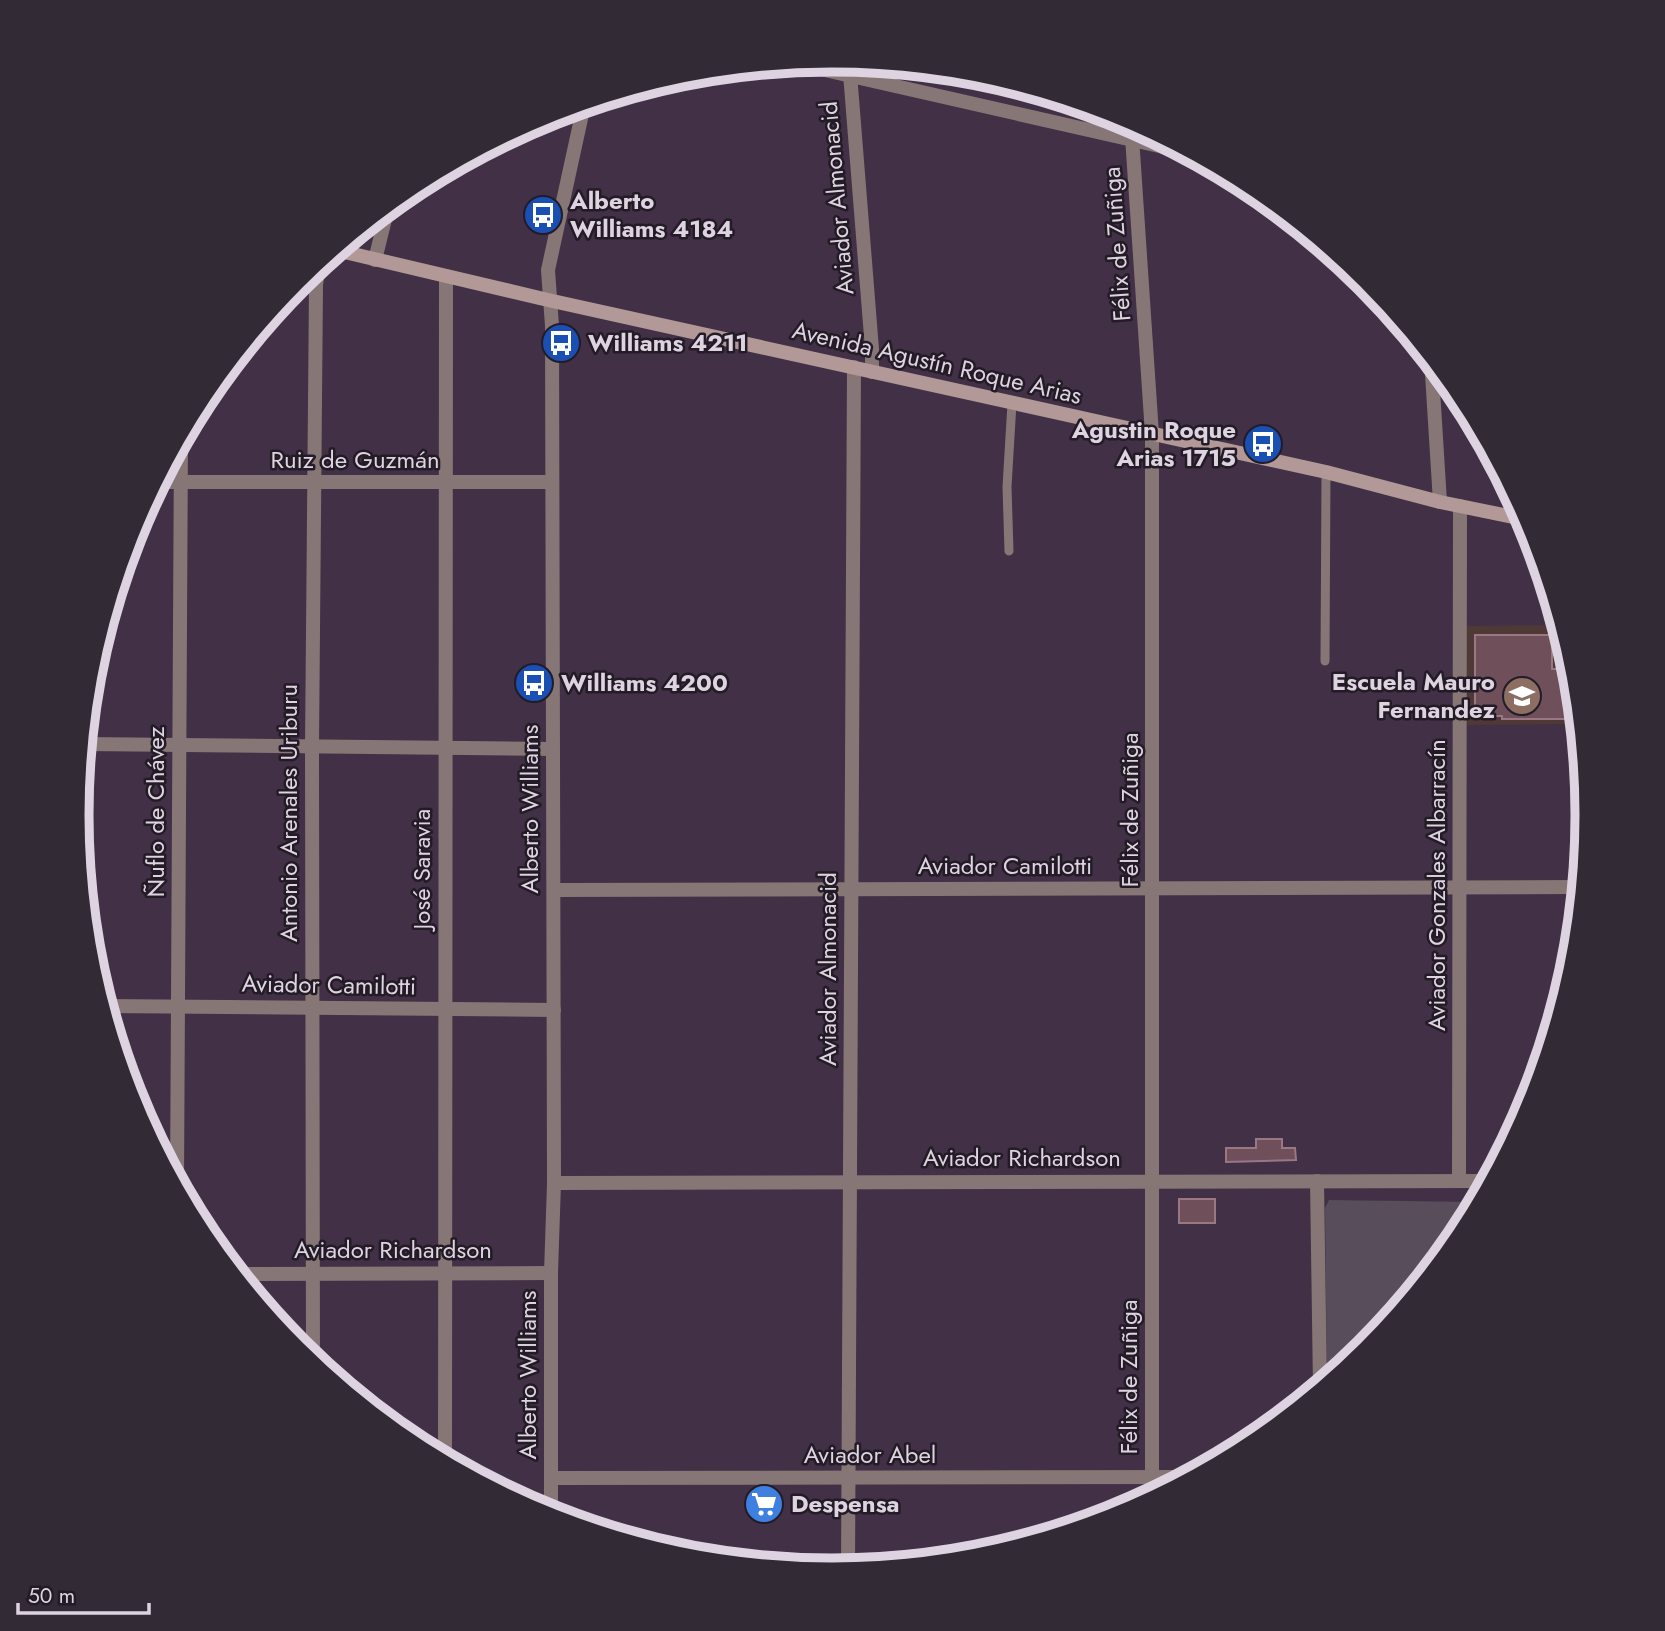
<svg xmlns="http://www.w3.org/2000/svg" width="1665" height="1631" font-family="Jost,sans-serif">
<rect width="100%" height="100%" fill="#413046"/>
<!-- education -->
<polygon fill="#4e3937" points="1561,625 1574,668 1580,724 1467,725 1466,626"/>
<!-- green -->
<polygon fill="#574d5b" points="1329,1200 1479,1202 1461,1236 1367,1350 1327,1383 1325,1208"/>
<!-- building -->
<g fill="#6e4f5a" stroke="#997883" stroke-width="2">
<polygon points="1475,635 1552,635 1552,669 1574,669 1579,719 1502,719 1502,716 1475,716"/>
<polygon points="1256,1139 1282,1139 1282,1148 1295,1148 1296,1160 1226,1162 1226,1148 1256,1148"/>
<rect x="1179" y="1199" width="36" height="24"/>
</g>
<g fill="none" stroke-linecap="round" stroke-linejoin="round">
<!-- service -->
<g stroke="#867675" stroke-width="9">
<polyline points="1009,551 1007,487 1012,403"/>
<polyline points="1325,661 1326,472"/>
</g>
<!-- minor -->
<g stroke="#867675" stroke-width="14">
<polyline points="849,61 872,349 872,372"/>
<polyline points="794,63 1190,153"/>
<polyline points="1131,122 1152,434 1152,1498"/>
<polyline points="375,260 388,207"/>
<polyline points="1431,358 1440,502"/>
<polyline points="158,482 551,482"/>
<polyline points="84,744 553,749"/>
<polyline points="554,890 1581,887"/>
<polyline points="104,1006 554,1010"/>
<polyline points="1317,1181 1320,1388"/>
<polyline points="1459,1181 1460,506"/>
<polyline points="554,1183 1490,1181"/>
<polyline points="177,1185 181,438"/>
<polyline points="235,1274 551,1273"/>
<polyline points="313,1362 312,746 316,285 319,264"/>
<polyline points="445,1461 446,276"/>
<polyline points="551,1478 1190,1477"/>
<polyline points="551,1516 551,1273 554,1183 552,326 548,270 584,105"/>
<polyline points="848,1570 854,367"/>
</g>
<!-- secondary -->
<polyline stroke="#b29997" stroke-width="14" points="336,250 548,300 1326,472 1440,502 1528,520"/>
</g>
<!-- icons -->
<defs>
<symbol id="bus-disc" viewBox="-11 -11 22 22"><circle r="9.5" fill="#1a4fb4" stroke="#231b25"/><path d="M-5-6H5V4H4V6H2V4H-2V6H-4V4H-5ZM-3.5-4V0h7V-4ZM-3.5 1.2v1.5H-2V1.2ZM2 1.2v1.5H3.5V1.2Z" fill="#fff"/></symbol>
<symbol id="school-disc" viewBox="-11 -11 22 22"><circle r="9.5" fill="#8d6e63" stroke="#231b25"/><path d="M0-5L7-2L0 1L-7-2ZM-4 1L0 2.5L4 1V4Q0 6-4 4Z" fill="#fff"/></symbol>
<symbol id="supermarket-disc" viewBox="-11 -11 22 22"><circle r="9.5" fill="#3f7fe0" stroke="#231b25"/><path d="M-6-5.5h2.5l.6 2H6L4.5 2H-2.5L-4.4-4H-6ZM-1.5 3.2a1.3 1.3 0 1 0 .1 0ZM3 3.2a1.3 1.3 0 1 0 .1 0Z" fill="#fff"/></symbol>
</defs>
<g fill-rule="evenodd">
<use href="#bus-disc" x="521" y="193" width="44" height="44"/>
<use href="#bus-disc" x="539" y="321" width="44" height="44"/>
<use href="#bus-disc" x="1241" y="422" width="44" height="44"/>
<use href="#bus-disc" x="512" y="661" width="44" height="44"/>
<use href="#school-disc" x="1500" y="674" width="44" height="44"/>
<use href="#supermarket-disc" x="742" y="1482" width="44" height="44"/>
</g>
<g text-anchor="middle" stroke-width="5" stroke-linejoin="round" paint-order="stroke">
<!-- street labels -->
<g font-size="24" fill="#ded4e1" stroke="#231b25">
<text transform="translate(837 198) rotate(-95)" y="8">Aviador Almonacid</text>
<text transform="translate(1117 244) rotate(-94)" y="8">Félix de Zuñiga</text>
<text transform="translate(937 363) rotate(13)" y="8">Avenida Agustín Roque Arias</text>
<text x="355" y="468">Ruiz de Guzmán</text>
<text transform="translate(530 809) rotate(-90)" y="8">Alberto Williams</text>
<text transform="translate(1130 810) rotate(-90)" y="8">Félix de Zuñiga</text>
<text transform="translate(156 812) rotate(-90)" y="8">Ñuflo de Chávez</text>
<text transform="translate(289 813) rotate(-90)" y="8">Antonio Arenales Uriburu</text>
<text x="1005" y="874">Aviador Camilotti</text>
<text transform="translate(422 869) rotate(-90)" y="8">José Saravia</text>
<text transform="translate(1437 885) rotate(-90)" y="8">Aviador Gonzales Albarracín</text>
<text transform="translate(828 969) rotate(-90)" y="8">Aviador Almonacid</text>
<text transform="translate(329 985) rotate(1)" y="8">Aviador Camilotti</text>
<text x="1022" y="1166">Aviador Richardson</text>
<text x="393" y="1258">Aviador Richardson</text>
<text transform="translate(528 1375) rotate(-90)" y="8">Alberto Williams</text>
<text transform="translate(1129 1377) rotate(-90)" y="8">Félix de Zuñiga</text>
<text x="870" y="1463">Aviador Abel</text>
</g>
<!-- poi labels -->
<g font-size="24" font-weight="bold" fill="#ded4e1" stroke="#231b25" text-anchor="start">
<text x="570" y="209">Alberto<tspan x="570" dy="28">Williams 4184</tspan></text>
<text x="588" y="351">Williams 4211</text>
<text x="1236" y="438" text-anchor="end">Agustin Roque<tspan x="1236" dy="28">Arias 1715</tspan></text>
<text x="1495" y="690" text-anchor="end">Escuela Mauro<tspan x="1495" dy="28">Fernandez</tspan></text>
<text x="561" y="691">Williams 4200</text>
<text x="791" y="1512">Despensa</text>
</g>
</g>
<!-- crop -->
<path d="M0 0H1665V1631H0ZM89 815a743 743 0 1 1 1486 0a743 743 0 1 1-1486 0Z" fill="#322a34" fill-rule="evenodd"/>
<path fill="none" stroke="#ded4e1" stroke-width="9" d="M89 815a743 743 0 1 1 1486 0a743 743 0 1 1-1486 0Z"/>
<!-- scale -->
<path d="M18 1603v10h131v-10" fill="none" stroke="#ded4e1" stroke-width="3.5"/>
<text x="28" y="1603" font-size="21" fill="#ded4e1" stroke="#231b25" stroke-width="5" paint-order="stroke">50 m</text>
</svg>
